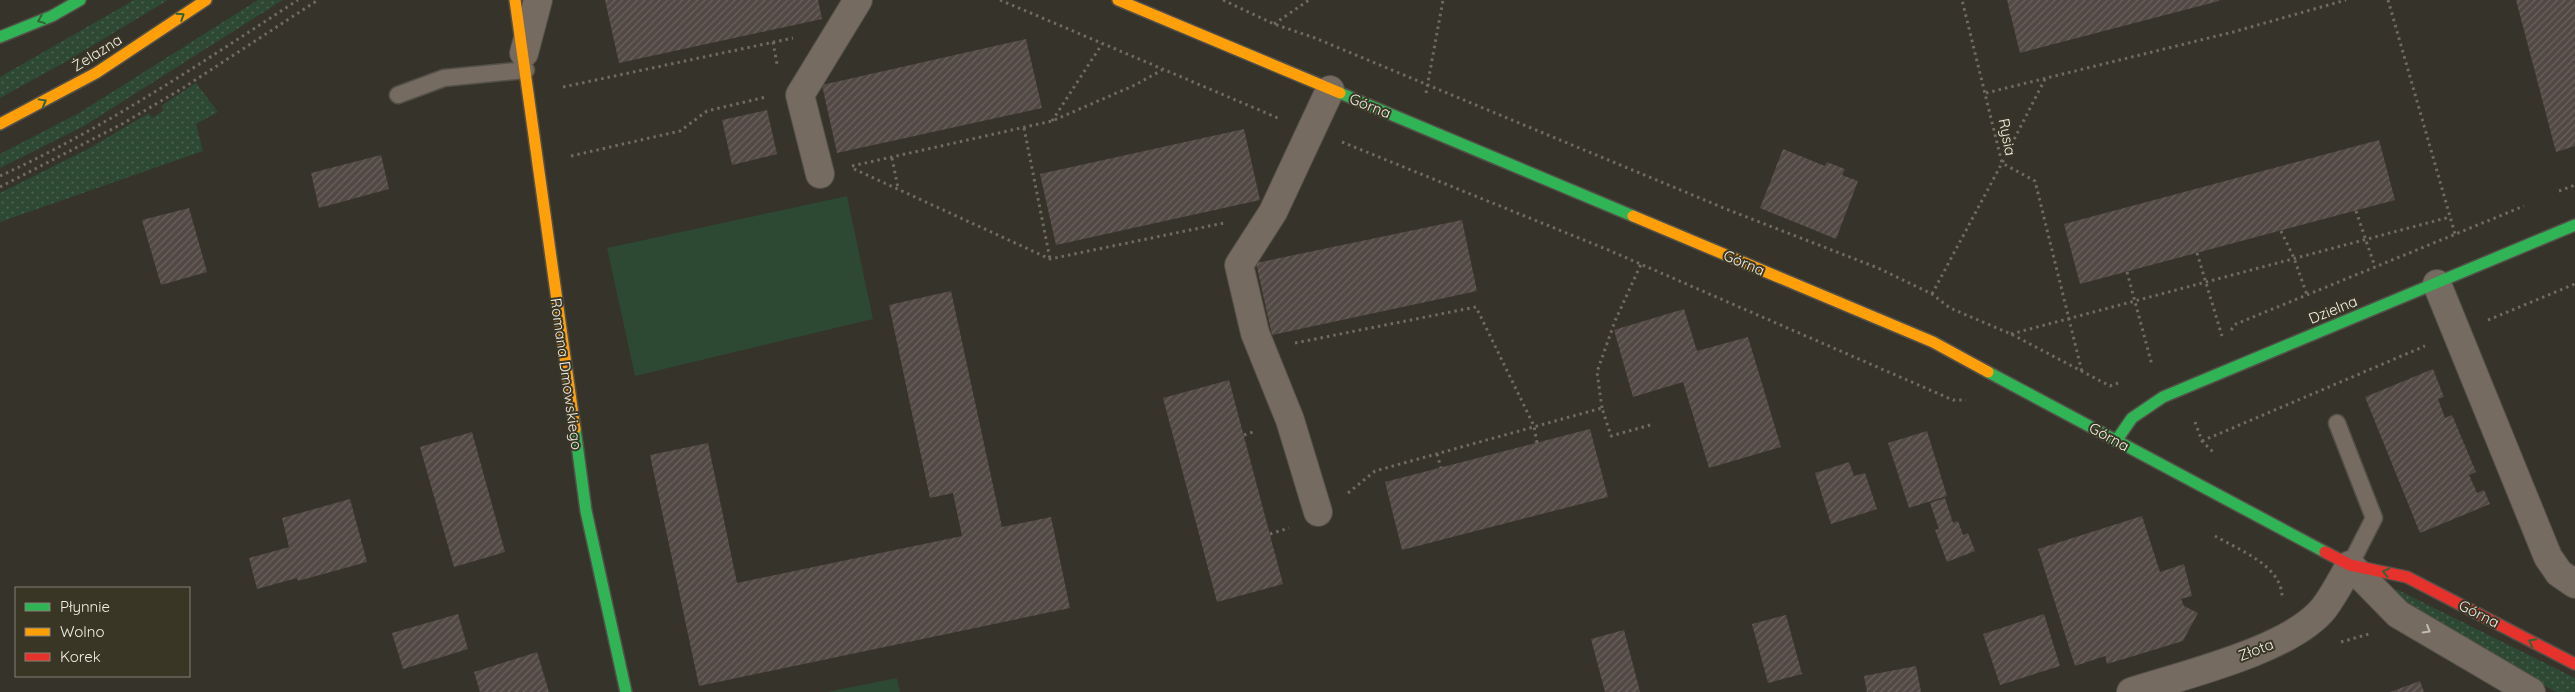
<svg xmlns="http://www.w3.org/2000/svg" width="2575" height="692" font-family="Quicksand,sans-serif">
<defs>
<pattern id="grass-dots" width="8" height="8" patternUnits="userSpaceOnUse" patternTransform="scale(1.25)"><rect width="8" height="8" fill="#2d4833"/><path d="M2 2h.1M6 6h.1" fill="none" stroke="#4c6350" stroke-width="1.8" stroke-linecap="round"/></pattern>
<pattern id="building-hatch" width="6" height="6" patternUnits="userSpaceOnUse" patternTransform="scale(1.25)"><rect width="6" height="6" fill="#524844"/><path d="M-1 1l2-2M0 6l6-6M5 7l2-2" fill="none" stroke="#6b635f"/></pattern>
</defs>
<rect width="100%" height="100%" fill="#36332a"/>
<!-- grass -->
<g fill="url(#grass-dots)">
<polygon points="134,0 168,0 67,61 0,98 0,77"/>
<polygon points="258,0 283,0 84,126 0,168 0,154 79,113"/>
<polygon points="196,83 218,112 196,124 203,151 0,222 0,193 88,149 149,113 152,118 163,111 161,106"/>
<polygon points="2396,589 2575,678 2575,692 2556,692 2399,601 2395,594"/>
</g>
<!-- pitch -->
<g fill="#2d4833">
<polygon points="847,196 873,319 635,376 607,248"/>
<polygon points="897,678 900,692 827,692"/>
</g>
<!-- building -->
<g fill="url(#building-hatch)">
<polygon points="605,0 818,0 822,19 619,63"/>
<polygon points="2007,0 2219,0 2219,1 2020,53"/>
<polygon points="2516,0 2575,0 2575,146 2556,152"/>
<polygon points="1026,39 1042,108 837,153 822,85"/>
<polygon points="767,110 777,154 732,165 722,120"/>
<polygon points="1244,129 1260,200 1056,245 1040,174"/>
<polygon points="2379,140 2395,200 2080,284 2064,224"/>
<polygon points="1783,149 1825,166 1827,162 1845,169 1842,175 1858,181 1836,239 1760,208"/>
<polygon points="381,155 389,189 319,208 311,173"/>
<polygon points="189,208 207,272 161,285 142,220"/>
<polygon points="1462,220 1477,291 1272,335 1256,263"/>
<polygon points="951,291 1002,527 1051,517 1070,608 699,686 650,455 708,443 737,583 962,536 953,493 930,498 889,305"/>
<polygon points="1684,309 1697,351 1748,337 1781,447 1709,468 1683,382 1633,397 1614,330"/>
<polygon points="2433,369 2444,397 2438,399 2445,418 2452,415 2476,472 2469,475 2477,493 2484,490 2490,504 2420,533 2365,397"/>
<polygon points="1229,380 1283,584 1217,602 1163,398"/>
<polygon points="1590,429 1608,497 1402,550 1385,482"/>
<polygon points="1927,431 1947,496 1909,508 1888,443"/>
<polygon points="472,432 505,552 454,567 420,447"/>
<polygon points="1849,462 1854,476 1865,473 1877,509 1831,524 1815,473"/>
<polygon points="1945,498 1953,523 1958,521 1963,535 1968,533 1975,551 1947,562 1935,530 1939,529 1930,503"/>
<polygon points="350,499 367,562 298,581 297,578 257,589 249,558 289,547 282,518"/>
<polygon points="2142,516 2160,572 2184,564 2192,596 2181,599 2184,606 2198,613 2183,641 2107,664 2105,656 2075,666 2038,549"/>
<polygon points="458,614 468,649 403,669 392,633"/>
<polygon points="2044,614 2060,666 2000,685 1983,634"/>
<polygon points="1786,615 1802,674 1768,683 1752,624"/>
<polygon points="1624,630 1640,692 1605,692 1591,639"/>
<polygon points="537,652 549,692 480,692 474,672"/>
<polygon points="1916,666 1921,692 1867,692 1864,676"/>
<polygon points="2420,681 2424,692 2390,692"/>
</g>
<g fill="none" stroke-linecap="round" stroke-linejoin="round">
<defs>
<g id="lane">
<polyline points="398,95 444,78 526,70"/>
<polyline points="2337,423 2374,518 2350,565"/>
</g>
<g id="street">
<polyline points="524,53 538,0"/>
<polyline points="820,174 800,95 858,0"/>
<polyline points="2437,284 2548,557 2559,573 2575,584"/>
<polyline points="1318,512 1290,420 1255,333 1239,265 1273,212 1330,90"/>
<path d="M2131 692C2183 675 2291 650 2324 608 2334 595 2342 579 2350 565L2398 614 2531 692"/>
</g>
<g id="fast">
<polyline points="0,37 52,16 80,0"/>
<polyline points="1340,93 1633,216"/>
<polyline points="1988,372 2325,552"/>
<polyline points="575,429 586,511 626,692"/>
<polyline points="2116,441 2132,418 2163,397 2575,225"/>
</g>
<g id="slow">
<polyline points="515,0 575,429"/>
<polyline points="1118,0 1340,93"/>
<polyline points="0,124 96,73 206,0"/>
<polyline points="1633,216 1933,342 1988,372"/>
</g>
<polyline id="jam" points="2325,552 2350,565 2407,577 2575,664"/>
</defs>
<!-- lane casing -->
<use href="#lane" stroke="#535049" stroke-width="19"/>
<!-- street casing -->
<use href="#street" stroke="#535049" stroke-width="30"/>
<!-- fast casing -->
<use href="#fast" stroke="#535049" stroke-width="14"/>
<!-- slow casing -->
<use href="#slow" stroke="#535049" stroke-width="14"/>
<!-- jam casing -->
<use href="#jam" stroke="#535049" stroke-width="14"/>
<!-- path -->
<g stroke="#706a61" stroke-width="3" stroke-dasharray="2.5 4" stroke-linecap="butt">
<polyline points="1000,0 1278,118"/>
<polyline points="1223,0 1274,24 1315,38 1726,209 1878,268 1932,294 1950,308 2011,334 2110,386 2118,383"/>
<polyline points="2388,0 2455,234"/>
<polyline points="1274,24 1309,0"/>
<polyline points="773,42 777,64"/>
<polyline points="2045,79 2002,163 2035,181 2082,372"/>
<polyline points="563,87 793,38"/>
<polyline points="1426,93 1443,0"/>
<polyline points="1986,93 2233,32 2346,0"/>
<polyline points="1052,121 1102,44"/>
<polyline points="1024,128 1050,259"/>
<polyline points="1342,142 1606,249 1953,400 1966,400"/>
<polyline points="571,156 680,131 707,111 766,97"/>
<polyline points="892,158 898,188"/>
<polyline points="852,166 1052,121 1135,85 1162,70"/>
<polyline points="854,169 1050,259 1224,223"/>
<path d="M0 176C105 128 201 63 298 0"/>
<polyline points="0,187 122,124 183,88 318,0"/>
<polyline points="2559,191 2575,185"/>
<polyline points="2356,211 2375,267"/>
<polyline points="2281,231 2294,258 2307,295"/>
<polyline points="2197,253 2222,336"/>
<polyline points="2127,272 2152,365"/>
<polyline points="1932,294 2002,163 1962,0"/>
<polyline points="2488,320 2575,284"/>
<polyline points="2231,330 2236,324 2524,206"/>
<polyline points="2011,334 2450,217"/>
<polyline points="1295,343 1476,307 1534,426 1537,443"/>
<polyline points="1602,408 1597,372 1615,321 1641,264"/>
<polyline points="2195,422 2202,441 2213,452"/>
<polyline points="1244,435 1256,431"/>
<polyline points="2202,441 2425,346"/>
<polyline points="1437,454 1441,468"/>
<polyline points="1348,493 1375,471 1602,408 1611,436 1654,424"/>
<polyline points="1270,534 1289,528"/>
<path d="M2215 536C2239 550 2283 566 2282 598"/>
<polyline points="2341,642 2369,634"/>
</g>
<!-- lane -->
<use href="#lane" stroke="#756b60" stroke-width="16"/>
<!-- street -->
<use href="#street" stroke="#756b60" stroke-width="28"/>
<!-- fast -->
<use href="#fast" stroke="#30b455" stroke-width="11"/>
<!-- slow -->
<use href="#slow" stroke="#ff9f0a" stroke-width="11"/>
<!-- jam -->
<use href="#jam" stroke="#e5322d" stroke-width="11"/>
</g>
<!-- one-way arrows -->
<defs><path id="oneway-chevron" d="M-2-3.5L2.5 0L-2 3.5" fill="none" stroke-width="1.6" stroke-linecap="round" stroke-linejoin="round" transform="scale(1.25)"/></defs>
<g stroke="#366236">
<use href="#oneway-chevron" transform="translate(181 16) rotate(-33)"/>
<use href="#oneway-chevron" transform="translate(41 20) rotate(158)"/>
<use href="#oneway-chevron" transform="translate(43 102) rotate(-29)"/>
<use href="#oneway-chevron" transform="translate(2386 572) rotate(-167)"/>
<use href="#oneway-chevron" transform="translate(2532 642) rotate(-153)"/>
</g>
<use stroke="#c0bab0" href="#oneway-chevron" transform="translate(2427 630) rotate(31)"/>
<g text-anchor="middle" stroke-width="4" stroke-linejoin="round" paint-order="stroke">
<!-- street labels -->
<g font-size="15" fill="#f2efe5" stroke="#3a3626">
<text transform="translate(97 53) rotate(-32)" y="5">Żelazna</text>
<text transform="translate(1370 106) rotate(22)" y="5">Górna</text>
<text transform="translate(2007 137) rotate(79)" y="5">Rysia</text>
<text transform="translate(1744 263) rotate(23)" y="5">Górna</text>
<text transform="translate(2333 310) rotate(-22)" y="5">Dzielna</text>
<text transform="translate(566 374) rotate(82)" y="5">Romana Dmowskiego</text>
<text transform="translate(2109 437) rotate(29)" y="5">Górna</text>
<text transform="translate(2479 614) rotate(27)" y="5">Górna</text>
<text transform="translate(2256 650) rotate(-21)" y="5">Złota</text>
</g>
</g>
<!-- legend -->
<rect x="15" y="587" width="175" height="90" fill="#3a3626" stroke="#848072"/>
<rect x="25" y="603" width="25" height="8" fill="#30b455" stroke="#848072"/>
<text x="60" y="612" font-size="15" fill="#f2efe5">Płynnie</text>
<rect x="25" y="628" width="25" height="8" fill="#ff9f0a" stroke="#848072"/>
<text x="60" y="637" font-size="15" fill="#f2efe5">Wolno</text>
<rect x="25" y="653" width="25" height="8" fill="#e5322d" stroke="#848072"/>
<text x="60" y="662" font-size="15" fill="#f2efe5">Korek</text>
</svg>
